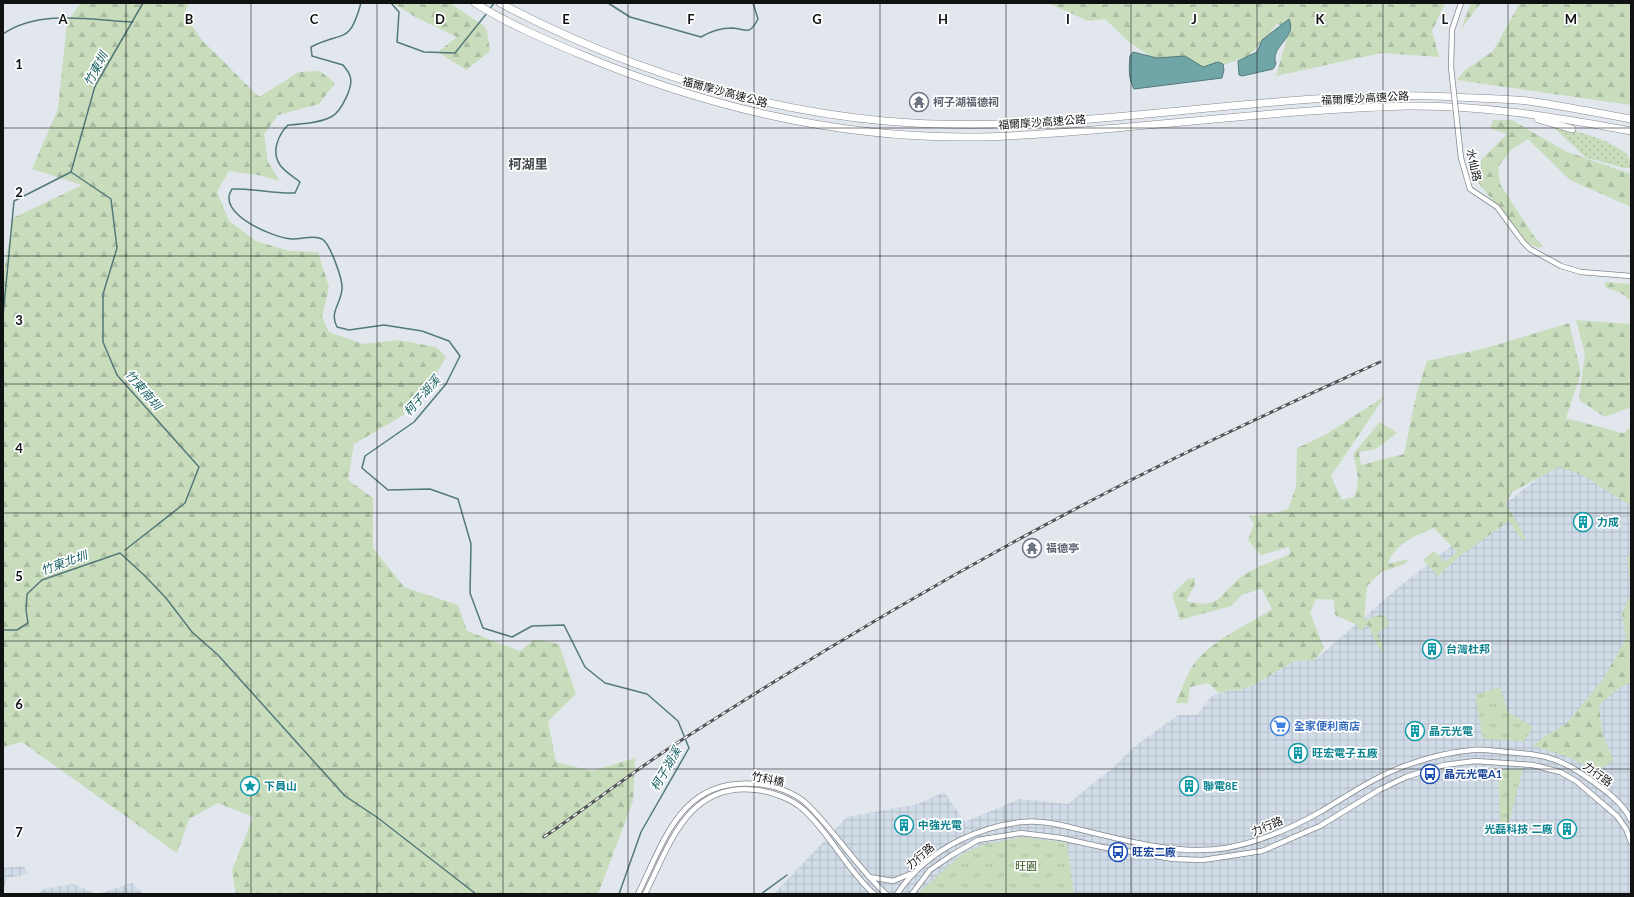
<svg xmlns="http://www.w3.org/2000/svg" width="1634" height="897" font-family="Lato,'Noto Sans TC',sans-serif">
<defs>
<pattern id="industrial-grid" width="8" height="8" patternUnits="userSpaceOnUse"><rect width="8" height="8" fill="#d1dce8"/><path d="M0 4h8M4 0v8" fill="none" stroke="#b2bcc6"/></pattern>
<pattern id="grass-dots" width="8" height="8" patternUnits="userSpaceOnUse"><rect width="8" height="8" fill="#c9ddbd"/><path d="M2 2h.1M6 6h.1" fill="none" stroke="#abbda2" stroke-width="1.8" stroke-linecap="round"/></pattern>
<pattern id="forest-firs" width="22" height="20" patternUnits="userSpaceOnUse"><rect width="22" height="20" fill="#c9ddbd"/><path d="M5 1l3.5 6h-7zM16 11l3.5 6h-7z" fill="#abbda2"/></pattern>
<pattern id="park-tufts" width="24" height="20" patternUnits="userSpaceOnUse"><rect width="24" height="20" fill="#c9ddbd"/><path d="M3 7l-1-3M5 7V3M7 7l1-3M15 17l-1-3M17 17v-4M19 17l1-3" fill="none" stroke="#abbda2"/></pattern>
</defs>
<rect width="100%" height="100%" fill="#e1e7ed"/>
<!-- industrial -->
<g fill="url(#industrial-grid)">
<polygon points="1560,461 1631,500 1631,894 774,894 847,817 918,804 944,792 965,822 1020,799 1068,804 1116,765 1134,747 1178,715 1197,715 1212,696 1231,690 1236,691 1253,685 1295,661 1315,660 1399,587"/>
<polygon points="24,866 28,874 7,878 3,892 3,868"/>
<polygon points="132,883 143,894 98,894"/>
<polygon points="74,884 96,894 38,894 43,889"/>
</g>
<!-- grass -->
<path fill="url(#grass-dots)" d="M1550 124C1573 131 1605 137 1624 152 1629 156 1631 162 1631 168H1624L1585 157Z"/>
<!-- forest -->
<g fill="url(#forest-firs)">
<polygon points="81,3 189,3 184,14 201,39 259,97 299,72 320,71 335,83 319,104 278,115 264,134 268,162 280,181 258,175 229,171 217,192 229,221 256,241 289,251 318,252 329,287 322,317 329,332 363,344 398,340 436,347 446,357 429,387 402,416 354,444 348,480 373,498 373,548 404,587 458,605 467,631 520,651 535,639 559,644 576,694 548,721 556,762 592,771 635,758 633,801 598,894 236,894 232,871 253,817 218,803 189,819 177,853 22,742 3,747 3,277 13,218 82,185 32,169 58,109 67,22"/>
<polygon points="393,3 450,3 484,26 487,31 490,51 466,70 438,52 457,37 417,18"/>
<polygon points="1048,3 1445,3 1432,31 1439,57 1381,53 1276,76 1290,28 1277,24 1249,56 1209,70 1174,58 1151,57 1128,41 1105,19 1088,21"/>
<polygon points="1471,3 1481,3 1461,29"/>
<polygon points="1520,3 1631,3 1631,105 1457,80 1464,71 1493,51"/>
<polygon points="1493,120 1512,120 1565,151 1631,174 1631,207 1570,180 1528,139 1512,149 1498,167 1500,184 1533,235 1543,246 1539,248 1526,243 1477,181 1481,160 1507,134 1490,128"/>
<polygon points="1605,282 1631,284 1631,301 1621,293 1605,287"/>
<polygon points="1576,320 1629,324 1631,320 1631,407 1605,417 1579,400 1585,353"/>
<path d="M1569 323 1581 373 1566 418 1623 433 1631 427V506L1584 476 1559 467 1512 492 1506 504 1526 538 1522 540 1509 521 1460 556 1438 576 1423 560 1434 551 1445 562 1457 552 1434 528C1415 536 1395 543 1388 564L1408 559 1405 564 1381 572 1367 586 1364 620 1379 615 1385 616 1389 623 1387 626 1378 633 1385 653 1377 645 1368 625 1359 631 1357 625 1335 615 1334 600 1316 599 1310 613 1324 648 1315 660 1295 661 1253 685 1236 691 1231 690 1219 693 1208 683 1190 687 1188 703H1176C1182 689 1187 671 1198 659 1218 637 1248 625 1272 609L1262 589 1243 594 1231 606 1180 620 1172 594 1188 579 1195 578V584L1186 601C1223 611 1220 591 1244 575 1257 566 1275 561 1290 554L1289 547 1261 555 1248 540 1254 524 1249 516C1262 513 1275 515 1288 509L1296 487 1297 448 1325 435 1385 396 1331 476 1342 500 1354 497C1361 484 1357 468 1353 454L1380 422 1397 433 1376 449 1359 452 1361 465 1404 454 1416 396 1427 361 1486 348Z"/>
<polygon points="1631,551 1631,682 1619,688 1599,705 1602,732 1613,760 1598,772 1566,756 1533,746 1545,736 1566,724 1603,679 1626,639 1622,613 1631,593 1627,558"/>
</g>
<!-- park -->
<g fill="url(#park-tufts)">
<polygon points="1500,687 1508,712 1533,727 1524,741 1483,739 1475,695"/>
<polygon points="1523,769 1506,834 1497,835 1500,820 1498,770"/>
<polygon points="1022,837 1067,843 1074,894 917,894 962,854 982,845"/>
</g>
<!-- water -->
<g fill="#71a6a8" stroke="#54797b">
<path d="M1289 19C1298 38 1269 46 1276 64L1273 69 1242 76 1239 75 1238 61 1257 52 1262 40Z"/>
<path d="M1133 52 1157 58 1185 56 1203 67 1218 62 1223 64 1224 70 1222 78 1134 89C1128 78 1129 68 1130 56Z"/>
</g>
<g fill="none" stroke-linecap="round" stroke-linejoin="round">
<!-- stream -->
<g stroke="#54797b" stroke-width="1.5">
<path d="M361 3C349 46 344 30 311 47L312 56 343 65C345 68 349 72 350 76 354 86 341 112 331 117 319 123 302 124 288 125 278 135 271 152 280 165 285 172 294 177 300 182L295 193C274 194 253 188 232 189 215 213 273 238 292 239 301 240 313 234 322 239 330 243 343 280 342 289 341 304 329 312 337 327L349 330 384 325 422 331 449 341 460 356 446 384 414 422 365 456 362 468 388 490 430 489 458 499 471 544 470 593 483 628 512 637 532 626 564 625 585 667 605 683 647 694 678 721 689 748 641 832 619 894"/>
<polyline points="391,3 399,12 397,42 424,52 455,53 487,13"/>
<path d="M608 3 630 17 701 37C711 31 720 28 732 28 747 29 749 36 758 19L753 3"/>
<polyline points="489,10 494,3"/>
<path d="M3 34C40 9 91 20 133 22"/>
<polyline points="71,172 111,199 117,248 103,294 103,342 117,375 199,467 185,503 125,550"/>
<polyline points="71,172 95,86 143,3"/>
<polyline points="3,316 14,201 71,172"/>
<polyline points="3,630 17,630 28,623 26,610 27,594 42,580 120,553 144,575 166,598 192,632 218,655 345,796 378,818 476,894"/>
<polyline points="761,894 787,875"/>
</g>
<defs>
<g id="tertiary">
<polyline points="1451,67 1452,30 1461,3"/>
<polyline points="1460,149 1461,158 1470,189 1497,207 1523,242 1530,249 1561,266 1581,272 1631,276"/>
<polyline points="869,877 893,881 910,874"/>
<path d="M638 894C665 839 681 778 756 784 773 785 795 792 808 805 836 833 857 867 886 894"/>
<path d="M645 894C670 844 688 781 757 790 773 792 792 799 804 810 831 835 847 870 874 894"/>
<path d="M897 894C913 870 934 853 960 840 979 831 1002 824 1022 822 1046 819 1071 828 1094 833 1135 843 1184 855 1226 848 1259 842 1292 828 1320 812 1347 796 1373 778 1402 767 1423 759 1449 752 1473 750 1483 749 1494 751 1505 752 1538 754 1557 756 1585 776 1602 788 1622 801 1631 820"/>
<polyline points="912,894 930,870 952,855 978,840 1021,833 1061,838 1102,847 1173,859 1203,860 1262,851 1320,826 1379,790 1406,777 1444,765 1475,761 1533,765 1560,772 1576,781 1617,816 1626,829 1631,842"/>
</g>
<g id="motorway">
<path d="M475 3C508 24 546 40 582 55 703 106 836 138 969 137 1018 137 1068 132 1117 128 1213 119 1310 109 1407 106 1483 105 1557 117 1631 131"/>
<path d="M500 3C621 67 748 108 885 121 1040 135 1195 104 1348 97 1391 94 1434 96 1476 98 1493 99 1511 99 1528 101 1563 106 1597 113 1631 119"/>
<polyline points="1538,119 1572,129"/>
</g>
</defs>
<!-- tertiary casing -->
<use href="#tertiary" stroke="#84898f" stroke-width="6"/>
<!-- motorway casing -->
<use href="#motorway" stroke="#84898f" stroke-width="8"/>
<!-- tertiary -->
<use href="#tertiary" stroke="#fff" stroke-width="4.5"/>
<!-- motorway -->
<use href="#motorway" stroke="#fff" stroke-width="7"/>
<defs>
<path id="rail" d="M544 837C593 803 640 766 691 734 833 643 980 557 1131 480 1213 438 1297 400 1380 362"/>
</defs>
<!-- rail casing -->
<use href="#rail" stroke="#535659" stroke-width="3"/>
<!-- rail -->
<use href="#rail" stroke="#fff" stroke-width="1.5" stroke-dasharray="4.5" stroke-linecap="butt"/>
<defs>
<polyline id="tertiary-bridge" points="1451,67 1460,149"/>
</defs>
<!-- tertiary-bridge casing -->
<use href="#tertiary-bridge" stroke="#84898f" stroke-width="6" stroke-linecap="butt"/>
<!-- tertiary-bridge -->
<use href="#tertiary-bridge" stroke="#fff" stroke-width="4.5"/>
</g>
<!-- grid -->
<path fill="none" stroke="#0f1113" stroke-width="1" stroke-opacity="0.55" d="M126 3V894M251 3V894M377 3V894M503 3V894M628 3V894M754 3V894M880 3V894M1006 3V894M1131 3V894M1257 3V894M1383 3V894M1508 3V894M3 128H1631M3 256H1631M3 384H1631M3 513H1631M3 641H1631M3 769H1631"/>
<!-- icons -->
<defs>
<symbol id="temple-ring" viewBox="-11 -11 22 22"><circle r="9.5" fill="#fff" stroke="#6b7280" stroke-width="1.5"/><path d="M0-6L5-2H3V0L6.5 2.5H4V6H1.5V3h-3V6H-4V2.5H-6.5L-3 0V-2H-5Z" fill="#6b7280"/></symbol>
<symbol id="building-ring" viewBox="-11 -11 22 22"><circle r="9.5" fill="#fff" stroke="#0f9aa8" stroke-width="1.5"/><path d="M-4-6H4V6H1V3H-1V6H-4ZM-2.5-4.3h1.7v1.8h-1.7ZM.8-4.3h1.7v1.8H.8ZM-2.5-1h1.7V.8h-1.7ZM.8-1h1.7V.8H.8Z" fill="#0f9aa8"/></symbol>
<symbol id="supermarket-ring" viewBox="-11 -11 22 22"><circle r="9.5" fill="#fff" stroke="#3f7fe0" stroke-width="1.5"/><path d="M-6-5.5h2.5l.6 2H6L4.5 2H-2.5L-4.4-4H-6ZM-1.5 3.2a1.3 1.3 0 1 0 .1 0ZM3 3.2a1.3 1.3 0 1 0 .1 0Z" fill="#3f7fe0"/></symbol>
<symbol id="bus-ring" viewBox="-11 -11 22 22"><circle r="9.5" fill="#fff" stroke="#1a4fb4" stroke-width="1.5"/><path d="M-5-6H5V4H4V6H2V4H-2V6H-4V4H-5ZM-3.5-4V0h7V-4ZM-3.5 1.2v1.5H-2V1.2ZM2 1.2v1.5H3.5V1.2Z" fill="#1a4fb4"/></symbol>
<symbol id="sight-ring" viewBox="-11 -11 22 22"><circle r="9.5" fill="#fff" stroke="#0f9aa8" stroke-width="1.5"/><path d="M0-6L1.8-2.2L6-1.7L2.9 1.2L3.7 5.4L0 3.3L-3.7 5.4L-2.9 1.2L-6-1.7L-1.8-2.2Z" fill="#0f9aa8"/></symbol>
</defs>
<g fill-rule="evenodd">
<use href="#temple-ring" x="908" y="91" width="22" height="22"/>
<use href="#building-ring" x="1572" y="511" width="22" height="22"/>
<use href="#temple-ring" x="1021" y="537" width="22" height="22"/>
<use href="#building-ring" x="1421" y="638" width="22" height="22"/>
<use href="#supermarket-ring" x="1269" y="715" width="22" height="22"/>
<use href="#building-ring" x="1404" y="720" width="22" height="22"/>
<use href="#building-ring" x="1287" y="742" width="22" height="22"/>
<use href="#bus-ring" x="1419" y="763" width="22" height="22"/>
<use href="#sight-ring" x="239" y="775" width="22" height="22"/>
<use href="#building-ring" x="1178" y="775" width="22" height="22"/>
<use href="#building-ring" x="893" y="814" width="22" height="22"/>
<use href="#building-ring" x="1556" y="818" width="22" height="22"/>
<use href="#bus-ring" x="1107" y="841" width="22" height="22"/>
</g>
<g text-anchor="middle" stroke-width="3.5" stroke-linejoin="round" paint-order="stroke">
<!-- street labels -->
<g font-size="11" fill="#0f1113" stroke="#fff">
<text transform="translate(725 92) rotate(15)" y="4">福爾摩沙高速公路</text>
<text transform="translate(1365 98) rotate(-3)" y="4">福爾摩沙高速公路</text>
<text transform="translate(1042 122) rotate(-4)" y="4">福爾摩沙高速公路</text>
<text transform="translate(1474 165) rotate(77)" y="4">水仙路</text>
<text transform="translate(1598 774) rotate(36)" y="4">力行路</text>
<text transform="translate(768 779) rotate(12)" y="4">竹科橋</text>
<text transform="translate(1267 826) rotate(-22)" y="4">力行路</text>
<text transform="translate(920 856) rotate(-40)" y="4">力行路</text>
</g>
<!-- worship labels -->
<g font-size="11" font-weight="bold" fill="#5b616d" stroke="#fff" text-anchor="start">
<text x="933" y="106">柯子湖福德祠</text>
<text x="1046" y="552">福德亭</text>
</g>
<!-- culture labels -->
<g font-size="11" font-weight="bold" fill="#0d838f" stroke="#fff" text-anchor="start">
<text x="1597" y="526">力成</text>
<text x="1446" y="653">台灣杜邦</text>
<text x="1429" y="735">晶元光電</text>
<text x="1312" y="757">旺宏電子五廠</text>
<text x="264" y="790">下員山</text>
<text x="1203" y="790">聯電8E</text>
<text x="918" y="829">中強光電</text>
<text x="1553" y="833" text-anchor="end">光磊科技 二廠</text>
</g>
<!-- shop labels -->
<g font-size="11" font-weight="bold" fill="#366cbe" stroke="#fff" text-anchor="start">
<text x="1294" y="730">全家便利商店</text>
</g>
<!-- transit labels -->
<g font-size="11" font-weight="bold" fill="#164399" stroke="#fff" text-anchor="start">
<text x="1444" y="778">晶元光電A1</text>
<text x="1132" y="856">旺宏二廠</text>
</g>
<!-- park labels -->
<g font-size="11" fill="#2f4d19" stroke="#fff">
<text x="1026" y="870">旺園</text>
</g>
<!-- water labels -->
<g font-size="12" font-style="italic" fill="#155f61" stroke="#fff">
<text transform="translate(96 69) rotate(-62)" y="4">竹東圳</text>
<text transform="translate(143 390) rotate(49)" y="4">竹東南圳</text>
<text transform="translate(422 396) rotate(-49)" y="4">柯子湖溪</text>
<text transform="translate(64 563) rotate(-20)" y="4">竹東北圳</text>
<text transform="translate(666 769) rotate(-60)" y="4">柯子湖溪</text>
</g>
<!-- quarter labels -->
<g font-size="13" font-weight="bold" fill="#464a4f" stroke="#fff">
<text x="528" y="169">柯湖里</text>
</g>
</g>
<g font-size="13" text-anchor="middle" font-weight="bold" fill="#0f1113" stroke="#fff" stroke-width="3.5" stroke-linejoin="round" paint-order="stroke">
<text x="63" y="24">A</text>
<text x="189" y="24">B</text>
<text x="314" y="24">C</text>
<text x="440" y="24">D</text>
<text x="566" y="24">E</text>
<text x="691" y="24">F</text>
<text x="817" y="24">G</text>
<text x="943" y="24">H</text>
<text x="1068" y="24">I</text>
<text x="1194" y="24">J</text>
<text x="1320" y="24">K</text>
<text x="1445" y="24">L</text>
<text x="1571" y="24">M</text>
<text x="19" y="69">1</text>
<text x="19" y="197">2</text>
<text x="19" y="325">3</text>
<text x="19" y="453">4</text>
<text x="19" y="581">5</text>
<text x="19" y="709">6</text>
<text x="19" y="837">7</text>
</g>
<!-- border -->
<rect width="1634" height="897" fill="none" stroke="#0f1113" stroke-width="8"/>
</svg>
